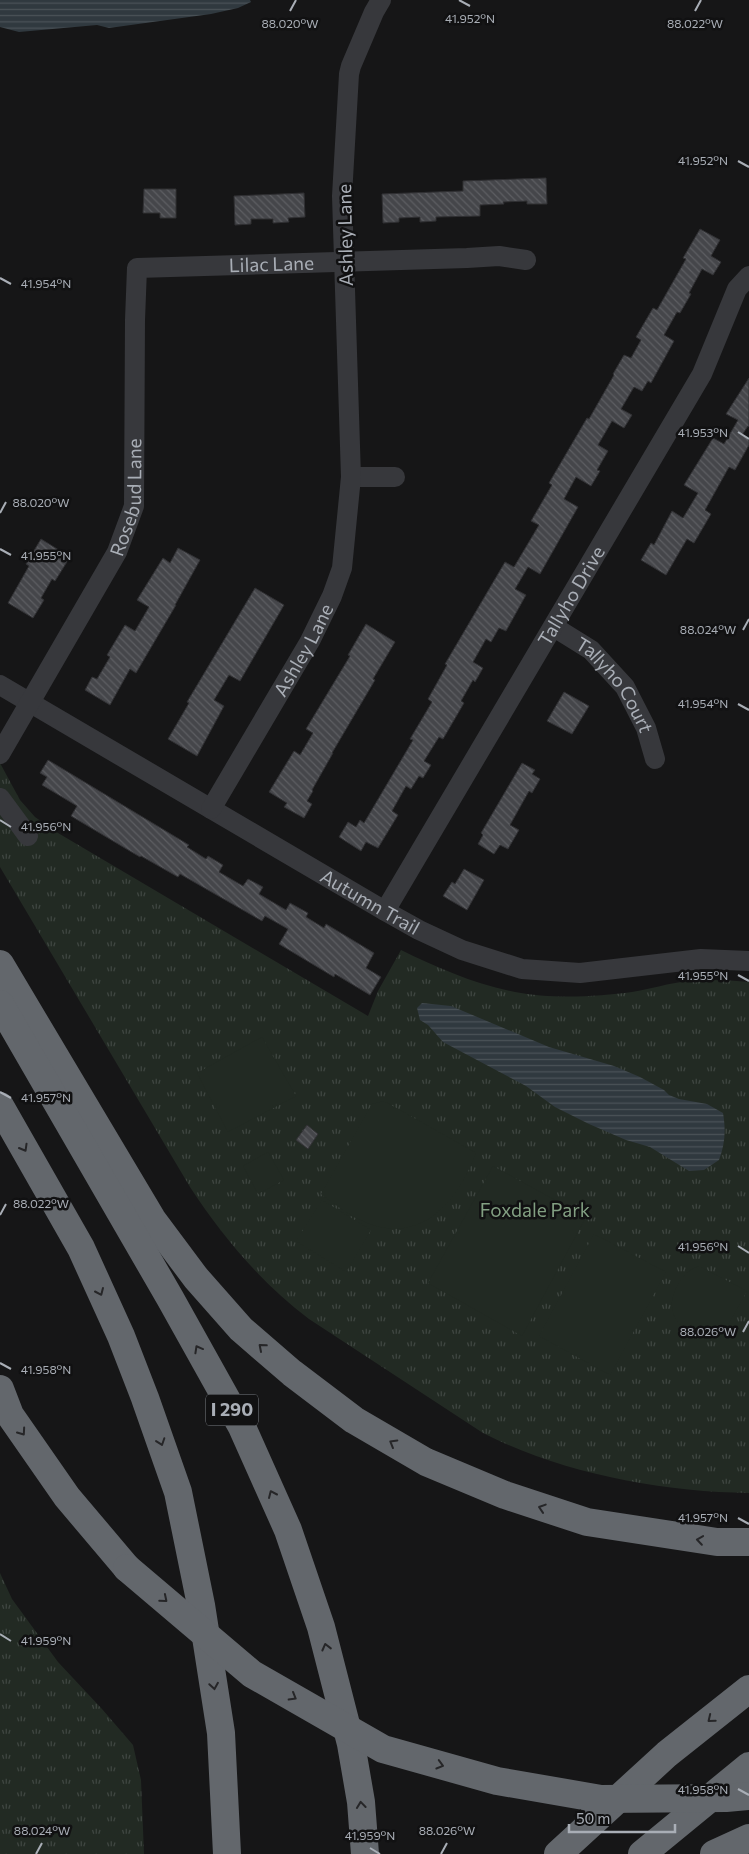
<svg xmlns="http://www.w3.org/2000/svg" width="749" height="1854" font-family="Commissioner,sans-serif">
<defs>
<pattern id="grass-tufts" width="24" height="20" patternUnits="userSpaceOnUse" patternTransform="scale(1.25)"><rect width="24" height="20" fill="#222a23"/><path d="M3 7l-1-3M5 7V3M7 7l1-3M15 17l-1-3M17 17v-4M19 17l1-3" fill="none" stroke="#3f4641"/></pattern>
<pattern id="water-rules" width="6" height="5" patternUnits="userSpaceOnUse" patternTransform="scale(1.25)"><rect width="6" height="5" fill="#30393f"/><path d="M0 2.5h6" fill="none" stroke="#4b5358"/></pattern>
<pattern id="building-back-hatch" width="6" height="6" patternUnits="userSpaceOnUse" patternTransform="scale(1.25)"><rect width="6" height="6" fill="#45464a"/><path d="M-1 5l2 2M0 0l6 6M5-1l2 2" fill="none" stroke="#5d5e62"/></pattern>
</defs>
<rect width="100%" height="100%" fill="#161617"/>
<!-- grass -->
<g fill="url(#grass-tufts)">
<path d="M0 763 20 800 35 817 58 833 368 1016 378 991 401 950C438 968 474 984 515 992 549 999 597 997 632 992 651 989 669 983 688 981 708 979 729 980 749 982V1493C661 1492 561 1473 483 1433L309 1319C262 1284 222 1236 190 1187L0 867Z"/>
<polygon points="0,1573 12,1599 58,1662 102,1709 133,1745 141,1780 144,1854 0,1854"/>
</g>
<!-- pitch -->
<g fill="#222a23">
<polygon points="262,1037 296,1096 228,1132 197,1073"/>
<path d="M384 1101 476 1153C461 1192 433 1234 386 1228 362 1225 339 1208 321 1194L372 1104Z"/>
<polygon points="268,1152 284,1180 258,1194 243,1166"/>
<polygon points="493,1166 586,1217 522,1336 428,1283"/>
<polygon points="322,1200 371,1230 346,1272 296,1241"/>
<polygon points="594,1234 666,1272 610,1375 539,1336"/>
<path d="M699 1266 747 1291 720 1339C687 1340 658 1316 679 1283 684 1274 690 1269 699 1266Z"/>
</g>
<!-- water -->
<g fill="url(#water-rules)">
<polygon points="0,0 250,0 251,2 238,8 211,14 109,28 97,25 19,32 0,27"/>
<path d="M422 1003 451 1006 549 1047 614 1066 640 1077 664 1090 669 1095 679 1099 707 1104 723 1113C726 1130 725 1144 719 1160L704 1170 689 1171 650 1147 626 1140 589 1124 555 1107 526 1086 443 1042 428 1025 420 1020 417 1008Z"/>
</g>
<!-- building -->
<g fill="url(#building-back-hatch)" stroke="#303033">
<polygon points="546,178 547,204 527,204 527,201 503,202 504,204 480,205 480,216 436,217 436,221 420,222 420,217 399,218 399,222 383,223 382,194 463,191 463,181"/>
<polygon points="144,189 176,189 176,218 160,218 160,213 143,213"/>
<polygon points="304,193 305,217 288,218 289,222 273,223 273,219 251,219 251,224 235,225 234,196"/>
<polygon points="700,229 720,240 711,256 721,262 713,275 702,269 689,293 691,294 680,313 677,312 664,335 674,341 651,383 648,381 642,391 634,387 621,409 632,415 624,428 612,421 598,445 608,451 597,470 600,471 591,486 576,477 564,499 578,507 540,574 528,567 515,589 526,595 506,631 499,628 491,642 486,639 473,662 483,668 475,682 473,680 461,701 464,703 443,739 439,737 424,761 431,765 423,778 419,776 411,789 406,786 392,811 398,815 378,848 366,842 361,851 339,837 348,822 356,827 360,820 364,823 413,740 410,739 432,702 428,699 447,665 445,664 505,562 514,567 539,525 531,521 552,485 549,483 587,418 589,419 614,375 613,374 624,355 631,358 641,340 636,337 653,308 657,310 686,259 683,258"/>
<polygon points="749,378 749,427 748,426 742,435 749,439 749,445 735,470 729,467 705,510 711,514 694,543 687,539 666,575 641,560 651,543 654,545 672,511 683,518 698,493 684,485 713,438 724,444 738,420 726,414"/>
<polygon points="41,539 70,557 55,581 52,579 41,598 44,600 33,618 8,603 29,566 26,564"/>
<polygon points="178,548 200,560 175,605 176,605 136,673 130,669 110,705 85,690 92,677 97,679 110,657 107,655 125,625 135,631 149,607 137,600 163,558 170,563"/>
<polygon points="255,588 284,605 240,681 229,675 214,700 224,706 197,756 168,739 189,703 187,702"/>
<polygon points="366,624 395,642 373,679 375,680 332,753 333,753 312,790 313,791 307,801 312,804 304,818 284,807 287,803 269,792 294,751 300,755 313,733 306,729 350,656 348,655"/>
<polygon points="564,692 589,706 572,734 547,721"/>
<polygon points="48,760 189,845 187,847 206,859 208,856 223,865 219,872 243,886 248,879 263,887 259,894 286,910 290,903 308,913 306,917 324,928 326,924 374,953 366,968 381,977 370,995 335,974 334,977 279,944 288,929 265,916 262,921 180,874 178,877 141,856 140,857 71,816 77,806 42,785 47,777 40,773"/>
<polygon points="522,763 535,770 532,774 540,779 532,793 529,791 510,825 519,830 508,849 500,845 494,854 478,844 483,835 481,833"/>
<polygon points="464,869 484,880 467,910 443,896 452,882 455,884"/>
<polygon points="307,1125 318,1134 308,1149 296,1140"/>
</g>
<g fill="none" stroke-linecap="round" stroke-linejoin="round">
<!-- minor -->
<g stroke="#37383c" stroke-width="20">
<polyline points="351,477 395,477"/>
<path id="s1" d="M554 627 591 650 625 687 646 728 655 759"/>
<path id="s2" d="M0 685 385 911 419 930 462 950 522 969 580 973 701 959 749 961"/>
<path id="s3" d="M0 754 117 552 134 506 135 320 137 268 467 258 499 256 526 260"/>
<polyline points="0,798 28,836"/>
<path id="s4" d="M211 809 310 641 332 596 342 568 351 477 342 196 349 74 351 66 374 12 381 0"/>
<path id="s5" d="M385 911 702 374 737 289 749 276"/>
</g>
<!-- highway -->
<g stroke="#63676c" stroke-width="28">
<polyline points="0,964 152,1219 196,1278 241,1329 292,1373 354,1420 426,1462 505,1495 587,1522 717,1542 749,1542"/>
<polyline points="0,1004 170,1298 242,1427 288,1530 321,1627 351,1744 361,1802 365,1854"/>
<polyline points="0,1106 81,1248 121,1336 145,1398 178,1492 201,1605 221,1733 227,1854"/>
<polyline points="0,1389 10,1415 67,1497 127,1568"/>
<polyline points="558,1854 667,1754 749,1689"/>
<polyline points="642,1854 749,1766"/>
<polyline points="714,1854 749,1838"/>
</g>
<!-- highway-bridge -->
<polyline stroke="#63676c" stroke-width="28" points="127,1568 252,1674 383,1749 497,1781 601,1799 726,1798 749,1796"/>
</g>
<!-- one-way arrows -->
<defs><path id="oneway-chevron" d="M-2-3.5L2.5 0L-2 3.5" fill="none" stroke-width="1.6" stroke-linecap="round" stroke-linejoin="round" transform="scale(1.25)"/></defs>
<g stroke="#262628">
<use href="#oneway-chevron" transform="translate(24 1148) rotate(60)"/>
<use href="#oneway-chevron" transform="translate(100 1292) rotate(66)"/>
<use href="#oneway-chevron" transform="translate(262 1347) rotate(-139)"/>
<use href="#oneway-chevron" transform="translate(198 1349) rotate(-119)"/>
<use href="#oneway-chevron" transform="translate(22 1432) rotate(55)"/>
<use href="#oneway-chevron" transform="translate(161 1442) rotate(71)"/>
<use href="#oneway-chevron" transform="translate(393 1443) rotate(-150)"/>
<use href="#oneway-chevron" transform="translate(272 1494) rotate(-114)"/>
<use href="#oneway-chevron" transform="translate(542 1508) rotate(-162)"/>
<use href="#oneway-chevron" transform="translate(700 1540) rotate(-172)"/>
<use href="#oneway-chevron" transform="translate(164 1599) rotate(40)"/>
<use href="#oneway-chevron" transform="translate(326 1647) rotate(-104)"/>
<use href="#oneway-chevron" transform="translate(214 1686) rotate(81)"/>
<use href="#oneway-chevron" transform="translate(293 1697) rotate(30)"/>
<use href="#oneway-chevron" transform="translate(711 1719) rotate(141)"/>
<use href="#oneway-chevron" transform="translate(440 1765) rotate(16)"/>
<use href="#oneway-chevron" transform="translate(361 1805) rotate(-96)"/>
</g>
<!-- ticks -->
<path fill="none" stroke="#a9aeb6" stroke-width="2" d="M459 0 470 6M290 11 296 0M695 11 701 0M738 161 749 167M0 278 11 284M738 432 749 439M0 513 6 502M0 549 11 555M743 630 749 619M738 704 749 710M0 820 11 827M738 975 749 981M0 1092 11 1098M0 1215 6 1204M738 1246 749 1253M743 1332 749 1321M0 1363 11 1369M738 1518 749 1524M0 1634 11 1641M738 1789 749 1795M370 1848 380 1854M36 1854 42 1843M441 1854 447 1843"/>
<g text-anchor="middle" stroke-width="5" stroke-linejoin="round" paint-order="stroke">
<!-- shield labels -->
<rect fill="#111112" stroke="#7b7f85" stroke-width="1" x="206" y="1394.5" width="52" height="31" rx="4"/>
<g font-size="18" font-weight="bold" fill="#a9aeb6">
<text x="232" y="1416">I 290</text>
</g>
<!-- street labels -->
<g font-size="19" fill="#a9aeb6" stroke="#111112">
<text transform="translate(345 235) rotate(-91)" y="7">Ashley Lane</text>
<text dy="7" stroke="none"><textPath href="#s3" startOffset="655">Lilac Lane</textPath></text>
<text dy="7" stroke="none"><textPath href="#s3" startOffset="290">Rosebud Lane</textPath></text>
<text dy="7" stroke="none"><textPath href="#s5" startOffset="366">Tallyho Drive</textPath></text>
<text dy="7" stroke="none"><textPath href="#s4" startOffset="184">Ashley Lane</textPath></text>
<text dy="7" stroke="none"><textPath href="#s1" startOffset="86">Tallyho Court</textPath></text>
<text dy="7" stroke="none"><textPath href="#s2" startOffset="429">Autumn Trail</textPath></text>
</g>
<!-- park labels -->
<g font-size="19" fill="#829f82" stroke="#111112">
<text x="535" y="1217">Foxdale Park</text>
</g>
</g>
<g font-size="12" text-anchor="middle" fill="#a9aeb6" stroke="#111112" stroke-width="5" stroke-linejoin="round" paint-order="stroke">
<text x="470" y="23">41.952°N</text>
<text x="290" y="28">88.020°W</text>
<text x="695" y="28">88.022°W</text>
<text x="703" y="165">41.952°N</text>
<text x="46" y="288">41.954°N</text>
<text x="703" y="437">41.953°N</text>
<text x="41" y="507">88.020°W</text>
<text x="46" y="560">41.955°N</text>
<text x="708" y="634">88.024°W</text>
<text x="703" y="708">41.954°N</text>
<text x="46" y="831">41.956°N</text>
<text x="703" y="980">41.955°N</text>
<text x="46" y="1102">41.957°N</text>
<text x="41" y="1208">88.022°W</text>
<text x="703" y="1251">41.956°N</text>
<text x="708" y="1336">88.026°W</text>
<text x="46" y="1374">41.958°N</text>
<text x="703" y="1522">41.957°N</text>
<text x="46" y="1645">41.959°N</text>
<text x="703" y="1794">41.958°N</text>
<text x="42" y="1835">88.024°W</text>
<text x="447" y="1835">88.026°W</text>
<text x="370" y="1840">41.959°N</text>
</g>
<!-- scale -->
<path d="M569 1824v8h106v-8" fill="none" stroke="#a9aeb6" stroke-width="2.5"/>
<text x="576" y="1824" font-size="15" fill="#a9aeb6" stroke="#111112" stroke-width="4" paint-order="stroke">50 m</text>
</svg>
